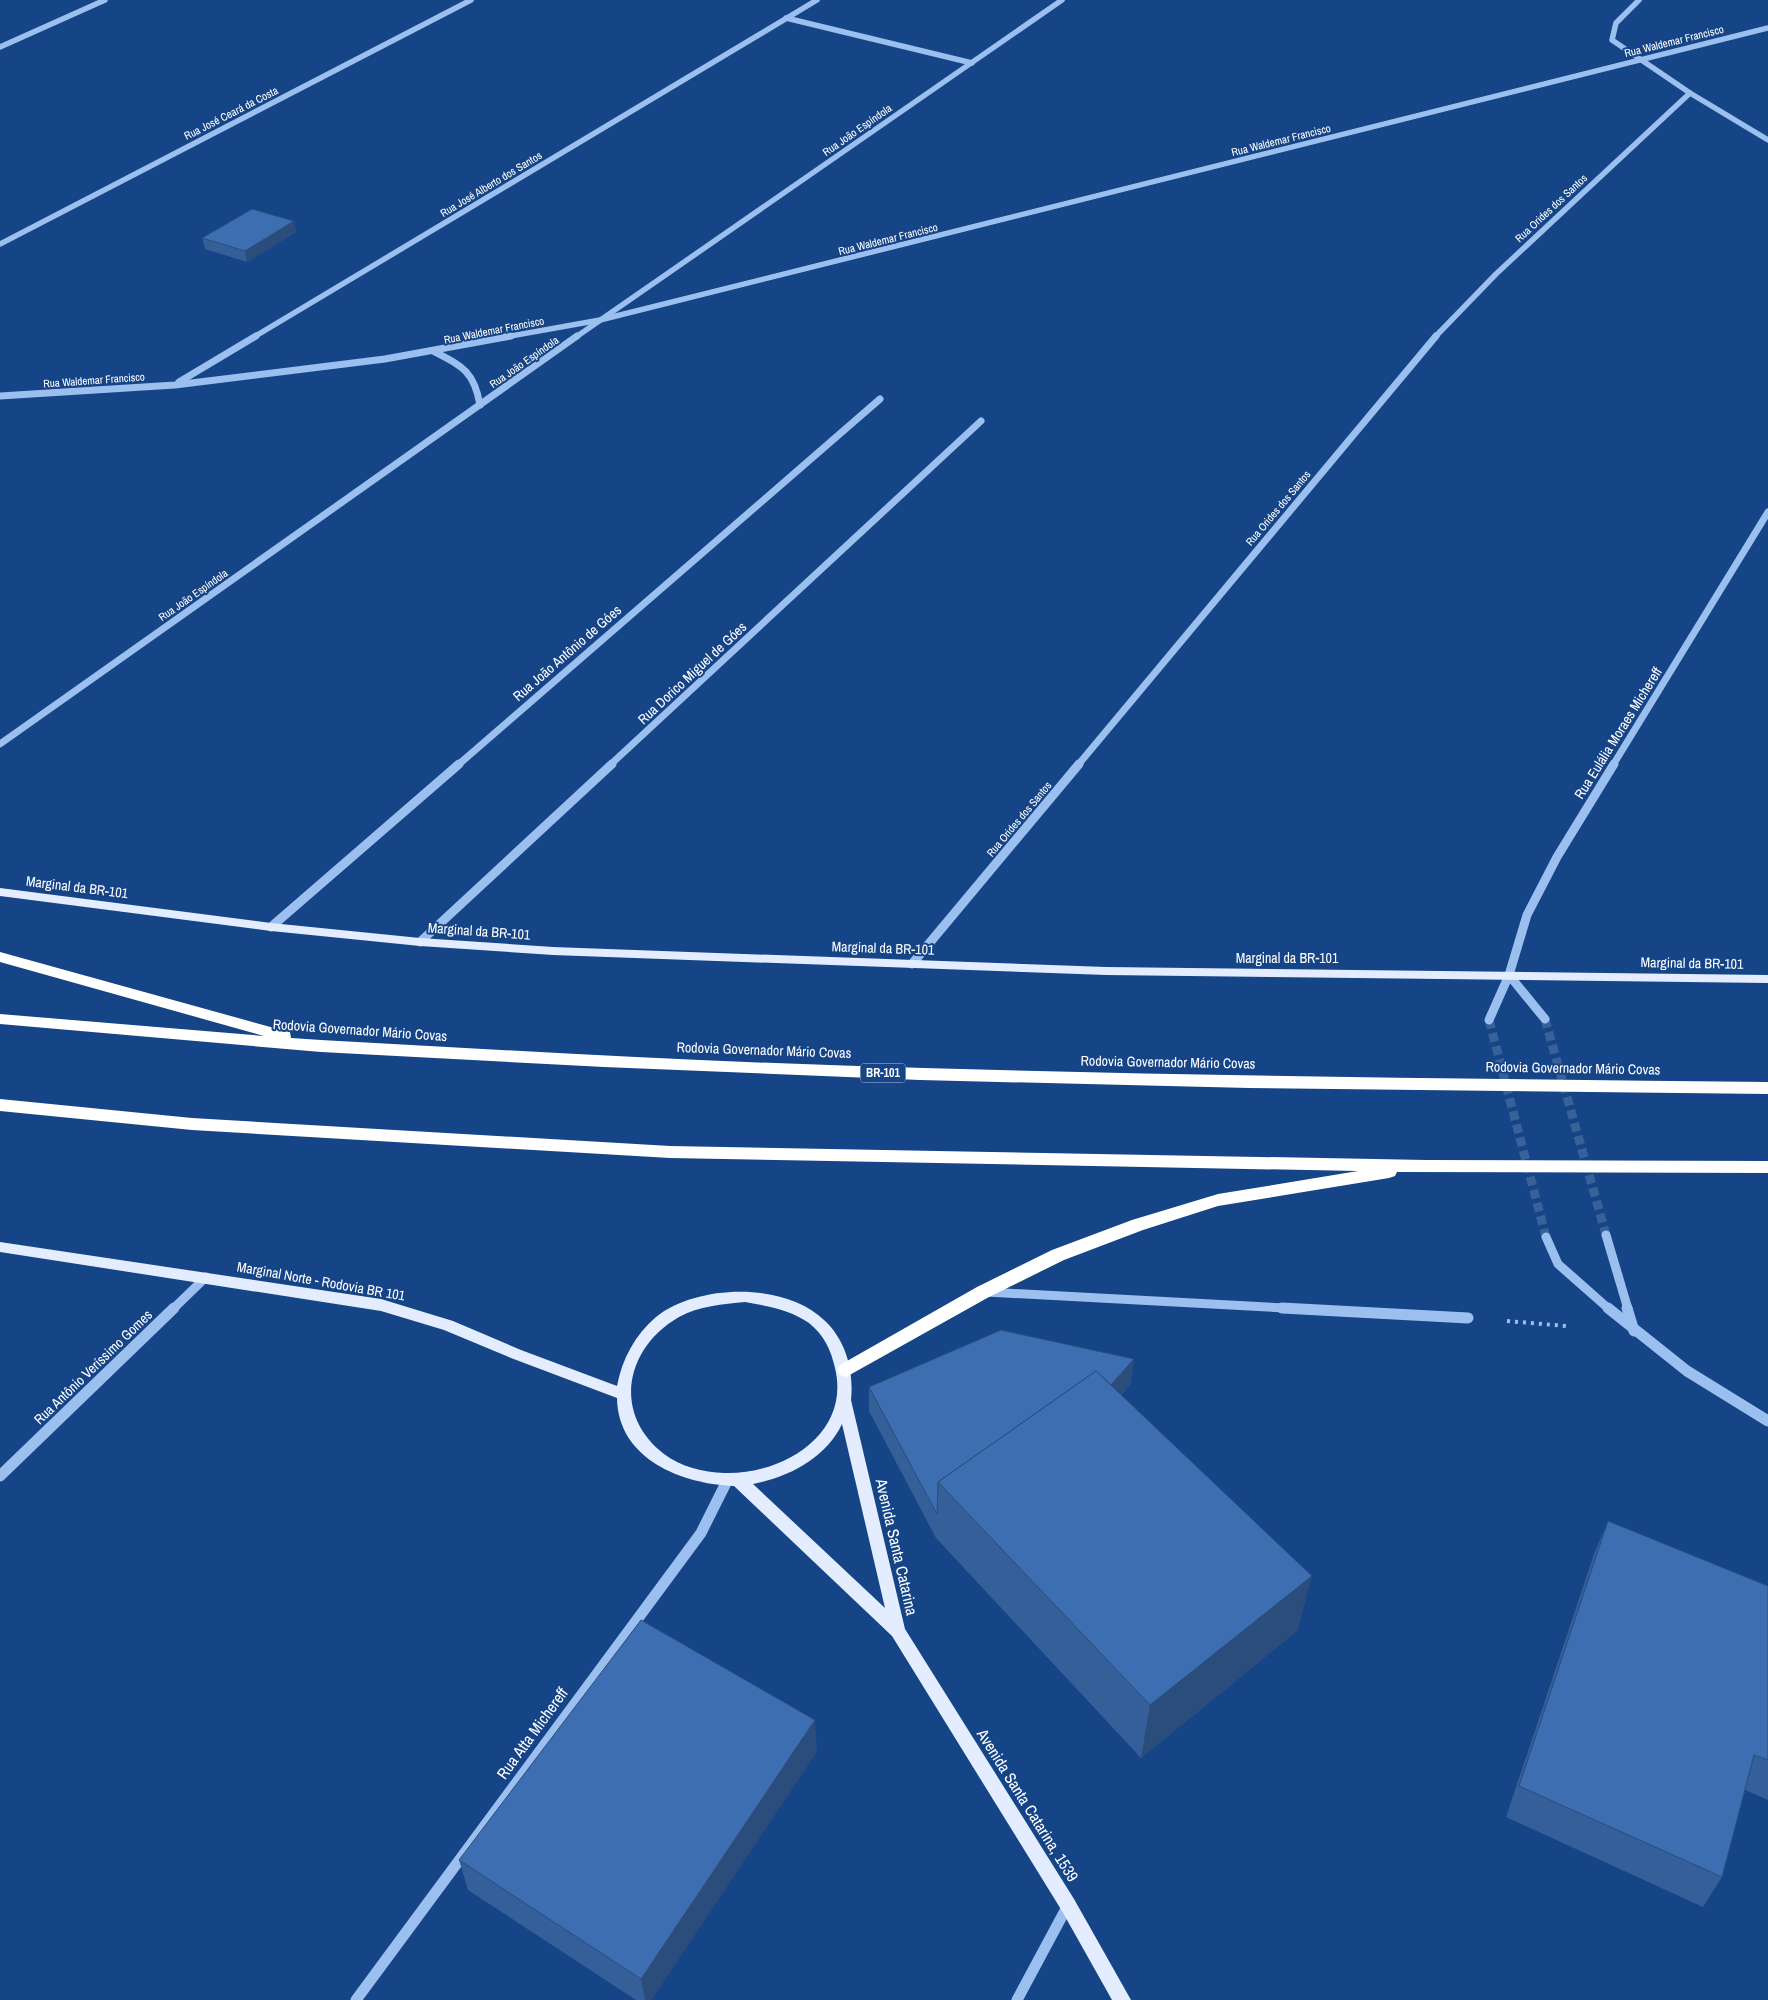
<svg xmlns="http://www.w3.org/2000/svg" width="1768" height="2000" font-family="'Archivo Narrow',sans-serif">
<rect width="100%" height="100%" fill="#154487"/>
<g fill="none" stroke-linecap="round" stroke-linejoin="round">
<!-- minor-tunnel -->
<g stroke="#386099" stroke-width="9" stroke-dasharray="9 4.5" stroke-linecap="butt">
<polyline points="1545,1019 1606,1235"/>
<polyline points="1489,1020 1546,1237"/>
</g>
<!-- path -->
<polyline stroke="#9bbfee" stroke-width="4" stroke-dasharray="3 5" stroke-linecap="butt" points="1507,1321 1566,1326"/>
<!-- minor-far3 -->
<g stroke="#9bbfee" stroke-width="5.5">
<polyline points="1639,0 1616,23 1612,40 1690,93 1768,140"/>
<polyline points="786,18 972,63"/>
<polyline points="0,47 105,0"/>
<polyline points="0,244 471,0"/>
<polyline points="254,337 817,0"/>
<polyline points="505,337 600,320 1768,28"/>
<polyline points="576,337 1062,0"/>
<polyline points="1435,337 1496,274 1690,93"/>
</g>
<!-- minor-far2 -->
<g stroke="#9bbfee" stroke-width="7">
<path d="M433 351C462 366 474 371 480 405"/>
<polyline points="179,382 256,336"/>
<polyline points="0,396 175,385 385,359 511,336"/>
<polyline points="0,744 577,336"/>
<polyline points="458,765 880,399"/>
<polyline points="610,765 981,421"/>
<polyline points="1078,765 1436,336"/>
<polyline points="1613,765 1768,512"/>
</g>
<!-- minor-far1 -->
<g stroke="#9bbfee" stroke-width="9">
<polyline points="271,927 459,764"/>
<polyline points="420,942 612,764"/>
<polyline points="912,964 1079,764"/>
<polyline points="1509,975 1545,1019"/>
<polyline points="1489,1020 1509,975 1527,915 1557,857 1614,764"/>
<polyline points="1606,1235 1628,1309"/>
<polyline points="1546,1237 1558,1264 1609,1309"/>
<polyline points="986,1292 1305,1309"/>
<polyline points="173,1309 206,1277"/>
</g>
<!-- minor -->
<g stroke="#9bbfee" stroke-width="11">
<polyline points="1282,1308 1468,1318"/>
<polyline points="1608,1308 1687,1371 1768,1421"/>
<polyline points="1627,1308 1634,1331"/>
<polyline points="0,1476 174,1308"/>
<polyline points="356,2000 701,1533 727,1481"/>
<polyline points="1017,2000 1068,1905"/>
</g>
<!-- major -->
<g fill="#e3edff" fill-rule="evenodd">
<polygon points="0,888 271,923 420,938 553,947 1106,967 1768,975 1768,983 1106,975 553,955 420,946 271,931 0,896"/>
<path d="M0 1242 381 1299 453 1321 521 1350 617 1386C622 1359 635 1335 656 1317 698 1284 784 1282 824 1320 846 1340 854 1371 851 1400L905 1629 1074 1899 1131 2000H1112L1062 1911 892 1636 734 1486C683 1484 618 1460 617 1398L511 1358 444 1330 381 1311 0 1252ZM745 1302C767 1306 791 1310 809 1323 824 1335 831 1350 835 1368 851 1434 783 1475 724 1473 703 1472 681 1467 664 1454 612 1414 625 1348 679 1317 699 1306 723 1304 745 1302ZM842 1424 885 1608 753 1484C789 1477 826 1458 842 1424Z"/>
</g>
<!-- highway -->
<g fill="#fff" fill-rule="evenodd">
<path d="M0 952 285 1031 290 1032 291 1038 321 1040C522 1051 723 1063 924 1068 1205 1076 1487 1079 1768 1082V1094L1249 1088 920 1080 604 1067 321 1052 0 1024V1014L264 1036 0 962Z"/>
<polygon points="0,1099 192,1118 670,1146 1426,1160 1768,1161 1768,1173 1397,1172 1395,1176 1389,1178 1218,1206 1143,1230 1064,1260 989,1297 846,1377 840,1375 837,1370 840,1365 977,1287 1052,1250 1132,1220 1218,1194 1358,1171 670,1158 192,1130 0,1111"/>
</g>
</g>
<!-- wall -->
<g fill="#345f98">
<polygon points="294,221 296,232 247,262 205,249 202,238"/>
<polygon points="1134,1359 1131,1383 1121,1395 1298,1630 1141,1758 936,1538 869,1411 869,1387"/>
<polygon points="1608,1521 1768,1586 1768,1800 1745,1790 1722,1877 1703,1907 1506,1817 1594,1554"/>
<polygon points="817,1751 651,2000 636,2000 468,1890 459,1860"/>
</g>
<!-- shaded-wall -->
<g fill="#2b4d7c">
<polygon points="294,221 296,232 247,262 245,251"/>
<polygon points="1134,1359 1131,1383 1090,1428 969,1515"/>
<polygon points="1312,1576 1298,1630 1141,1758 1150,1705"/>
<polygon points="815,1720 817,1751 651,2000 645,2000 641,1979"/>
</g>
<!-- building -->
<g fill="#3d6eb1" stroke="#2b4d7c">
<polygon points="252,209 294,221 245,251 202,238"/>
<polygon points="1001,1330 1134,1359 1111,1385 1096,1371 938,1482 937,1514 869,1387"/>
<polygon points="1096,1371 1312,1576 1150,1705 938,1482"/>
<polygon points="1608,1521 1768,1586 1768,1760 1754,1755 1722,1877 1519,1786"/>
<polygon points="641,1620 815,1720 641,1979 459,1860"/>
</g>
<g text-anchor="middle" stroke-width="4" stroke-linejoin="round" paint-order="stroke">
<!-- far-street labels -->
<g font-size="11" fill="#fff" stroke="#154487">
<text transform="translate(1674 41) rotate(-14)" y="4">Rua Waldemar Francisco</text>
<text transform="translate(231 113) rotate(-27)" y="4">Rua José Ceará da Costa</text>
<text transform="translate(857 130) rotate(-35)" y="4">Rua João Espíndola</text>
<text transform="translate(1281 140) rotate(-14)" y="4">Rua Waldemar Francisco</text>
<text transform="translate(491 184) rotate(-31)" y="4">Rua José Alberto dos Santos</text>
<text transform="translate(1551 208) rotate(-43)" y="4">Rua Orides dos Santos</text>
<text transform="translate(888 239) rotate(-14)" y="4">Rua Waldemar Francisco</text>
<text transform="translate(494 330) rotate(-11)" y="4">Rua Waldemar Francisco</text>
<text transform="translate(524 362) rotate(-35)" y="4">Rua João Espíndola</text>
<text transform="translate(94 380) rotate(-4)" y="4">Rua Waldemar Francisco</text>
<text transform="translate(1278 508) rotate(-50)" y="4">Rua Orides dos Santos</text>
<text transform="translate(193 595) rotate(-35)" y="4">Rua João Espíndola</text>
<text transform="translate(1019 819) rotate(-50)" y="4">Rua Orides dos Santos</text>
</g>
<!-- shield labels -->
<rect fill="#154487" stroke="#b9c7db" stroke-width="1" x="860.5" y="1063.5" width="45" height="19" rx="4"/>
<g font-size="12" font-weight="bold" fill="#fff">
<text x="883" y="1077">BR-101</text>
</g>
<!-- street labels -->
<g font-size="14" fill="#fff" stroke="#154487">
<text transform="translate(567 653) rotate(-41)" y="5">Rua João Antônio de Góes</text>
<text transform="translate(692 673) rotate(-43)" y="5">Rua Dorico Miguel de Góes</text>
<text transform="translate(1618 733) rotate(-58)" y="5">Rua Eulália Moraes Michereff</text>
<text transform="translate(77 887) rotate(7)" y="5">Marginal da BR-101</text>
<text transform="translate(479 931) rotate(4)" y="5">Marginal da BR-101</text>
<text transform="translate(883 948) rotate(2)" y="5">Marginal da BR-101</text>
<text x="1287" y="963">Marginal da BR-101</text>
<text transform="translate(1692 963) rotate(1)" y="5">Marginal da BR-101</text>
<text transform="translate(360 1030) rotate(4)" y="5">Rodovia Governador Mário Covas</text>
<text transform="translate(764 1050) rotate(2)" y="5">Rodovia Governador Mário Covas</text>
<text transform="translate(1168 1062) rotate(1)" y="5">Rodovia Governador Mário Covas</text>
<text transform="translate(1573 1068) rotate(1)" y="5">Rodovia Governador Mário Covas</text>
<text transform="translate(321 1281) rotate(10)" y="5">Marginal Norte - Rodovia BR 101</text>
<text transform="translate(93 1367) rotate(-44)" y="5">Rua Antônio Veríssimo Gomes</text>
</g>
<!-- near-street labels -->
<g font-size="16" fill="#fff" stroke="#154487">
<text transform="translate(897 1547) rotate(77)" y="6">Avenida Santa Catarina</text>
<text transform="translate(532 1733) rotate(-54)" y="6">Rua Atta Michereff</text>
<text transform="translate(1028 1805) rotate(58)" y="6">Avenida Santa Catarina, 1539</text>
</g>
</g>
</svg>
